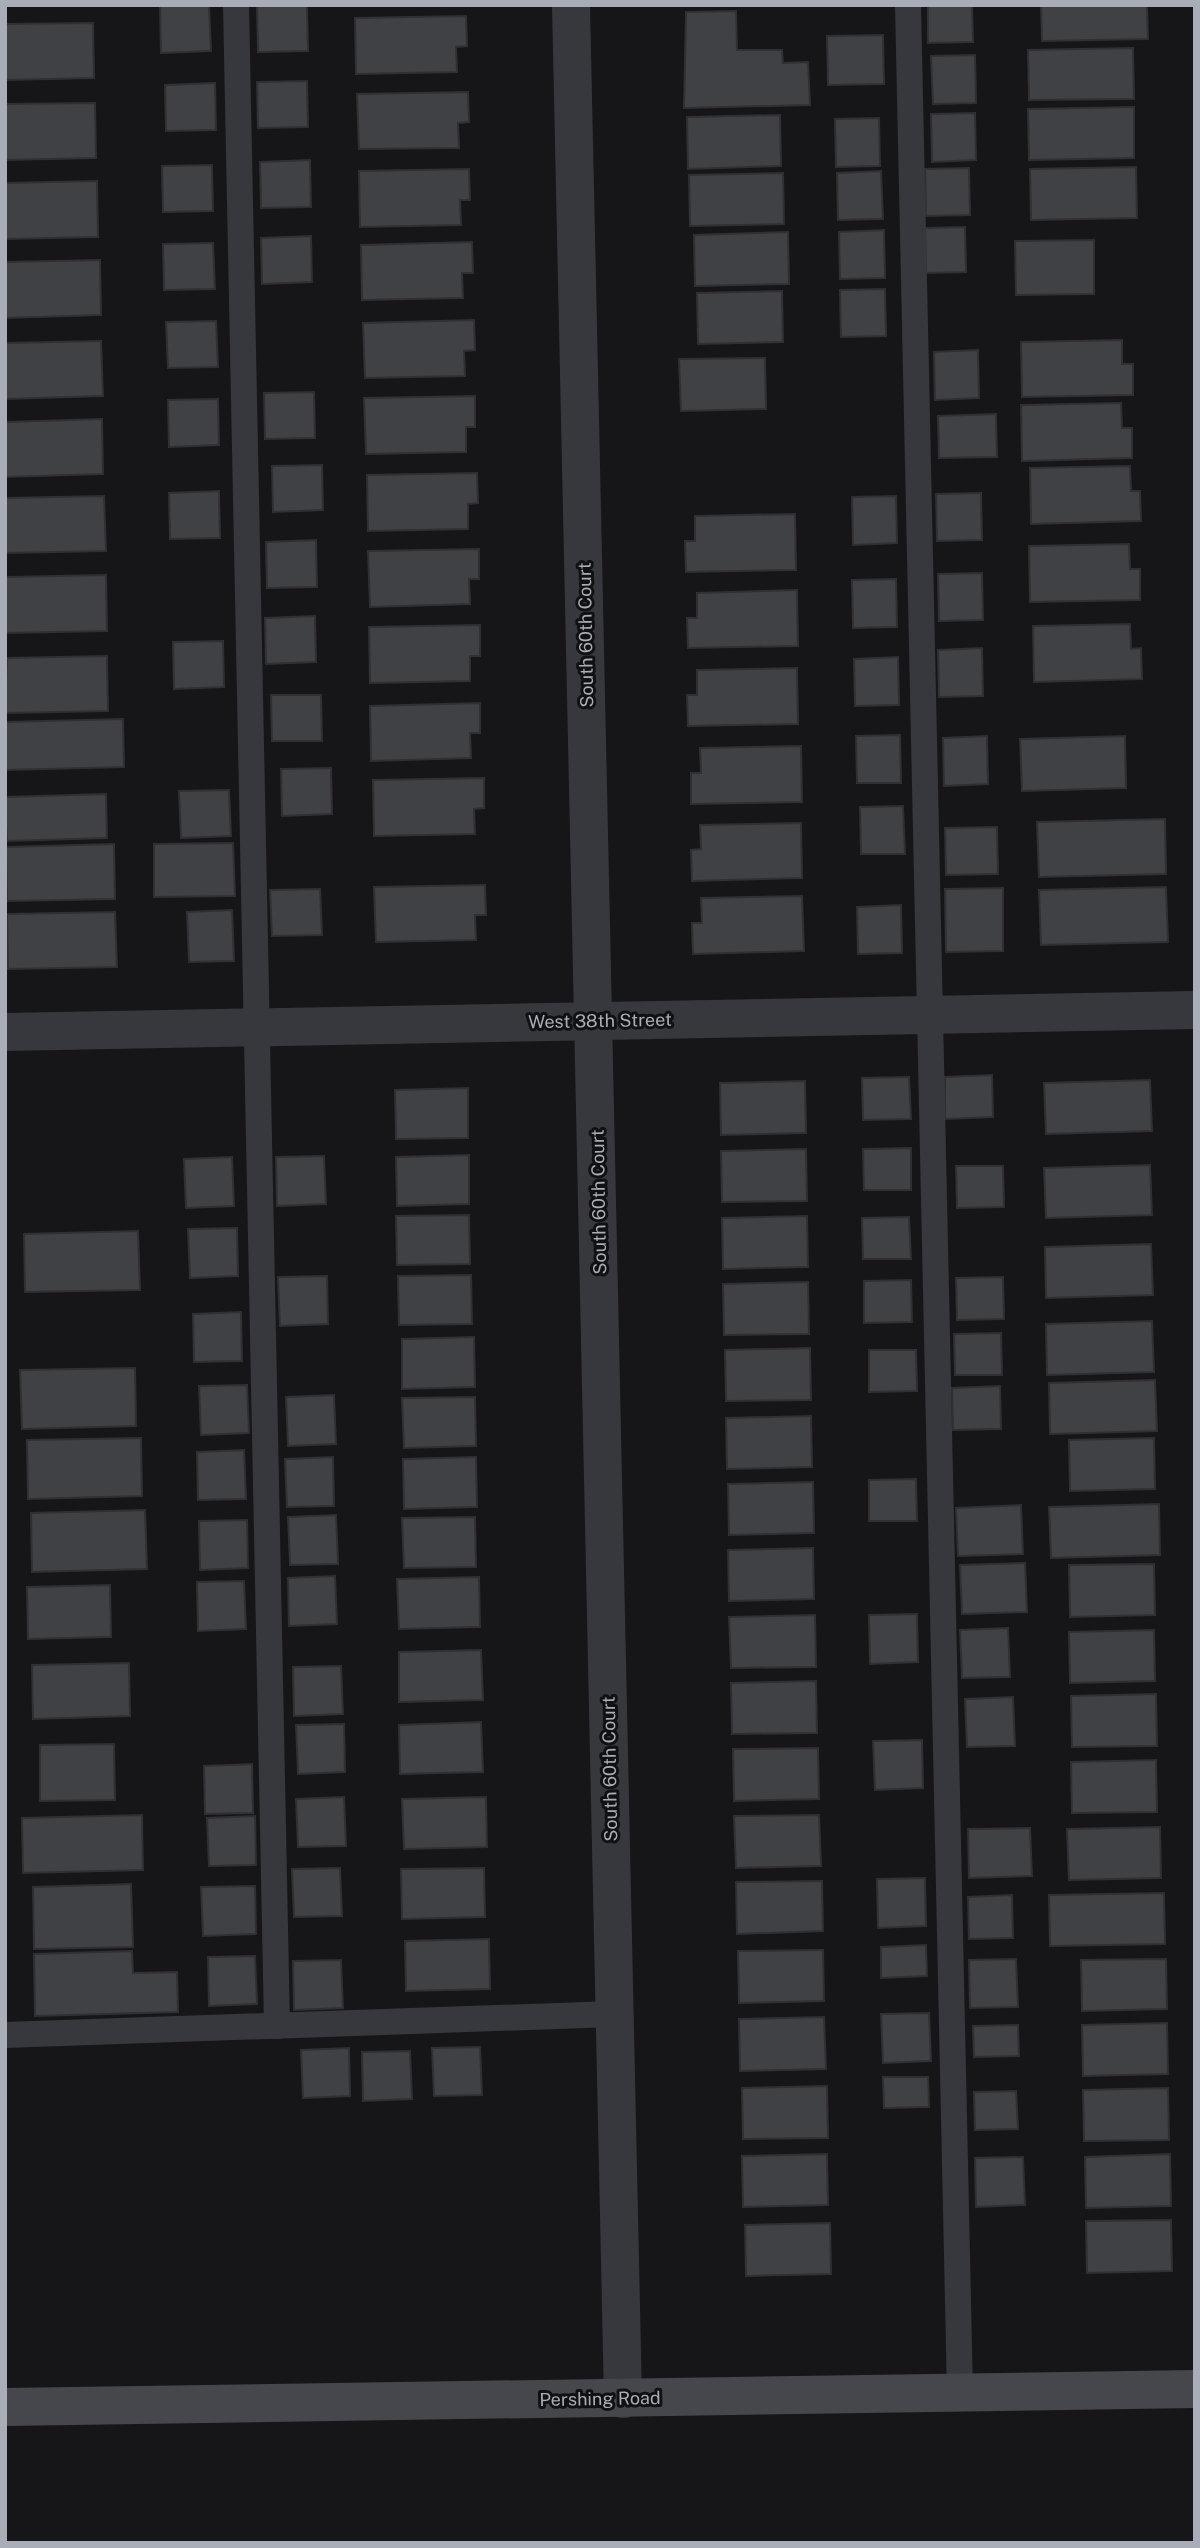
<svg xmlns="http://www.w3.org/2000/svg" width="1200" height="2548" font-family="'Public Sans',sans-serif">
<rect width="100%" height="100%" fill="#161618"/>
<!-- building -->
<g fill="#404145" stroke="#303034" stroke-width="2">
<polygon points="209,5 211,51 161,53 160,6"/>
<polygon points="307,5 308,51 258,52 257,6"/>
<polygon points="928,5 972,5 973,42 928,43"/>
<polygon points="1041,5 1147,5 1148,39 1042,41"/>
<polygon points="736,11 737,50 782,50 783,63 808,62 810,105 684,108 686,12"/>
<polygon points="466,16 467,46 456,47 457,72 356,74 355,18"/>
<polygon points="93,23 94,78 5,80 5,24"/>
<polygon points="883,35 884,84 828,85 827,36"/>
<polygon points="1133,48 1134,99 1029,100 1028,50"/>
<polygon points="975,55 976,103 933,104 931,56"/>
<polygon points="307,81 308,127 258,128 257,82"/>
<polygon points="215,83 216,130 166,131 165,85"/>
<polygon points="468,92 469,122 458,123 459,148 359,149 357,94"/>
<polygon points="95,103 96,158 5,160 5,104"/>
<polygon points="1134,107 1134,158 1029,160 1028,109"/>
<polygon points="975,113 976,160 932,162 931,114"/>
<polygon points="780,115 781,166 688,169 687,117"/>
<polygon points="879,118 880,166 836,167 835,119"/>
<polygon points="310,160 311,207 261,208 260,162"/>
<polygon points="212,165 213,211 163,212 162,166"/>
<polygon points="1136,167 1137,218 1031,220 1030,169"/>
<polygon points="969,168 970,215 926,216 925,169"/>
<polygon points="469,169 470,200 460,200 461,225 360,227 359,171"/>
<polygon points="881,171 883,219 838,220 837,173"/>
<polygon points="783,173 784,224 690,226 689,175"/>
<polygon points="97,181 98,237 5,239 5,183"/>
<polygon points="965,227 966,272 926,273 925,228"/>
<polygon points="884,230 885,278 840,279 839,232"/>
<polygon points="788,232 789,284 695,286 694,235"/>
<polygon points="311,236 312,282 262,284 261,238"/>
<polygon points="1094,240 1094,294 1016,295 1015,241"/>
<polygon points="472,242 473,273 462,273 463,298 362,300 361,245"/>
<polygon points="213,243 215,289 164,290 163,244"/>
<polygon points="100,260 101,315 5,318 5,262"/>
<polygon points="885,289 886,336 841,337 840,290"/>
<polygon points="782,291 783,342 698,344 697,293"/>
<polygon points="474,320 475,350 464,351 465,376 365,378 363,323"/>
<polygon points="216,321 218,367 168,368 166,322"/>
<polygon points="1122,340 1122,364 1133,364 1133,395 1022,397 1021,342"/>
<polygon points="101,341 103,396 5,399 5,343"/>
<polygon points="978,350 979,398 935,400 934,352"/>
<polygon points="765,358 766,409 681,411 679,359"/>
<polygon points="314,392 315,438 265,439 264,393"/>
<polygon points="475,396 475,427 466,427 466,452 366,454 364,398"/>
<polygon points="218,399 219,445 169,447 168,400"/>
<polygon points="1121,403 1122,428 1132,428 1132,458 1022,461 1021,405"/>
<polygon points="996,414 997,457 939,458 938,416"/>
<polygon points="102,419 103,474 5,477 5,422"/>
<polygon points="322,465 323,510 273,512 272,466"/>
<polygon points="1130,466 1131,491 1140,491 1141,521 1031,524 1030,468"/>
<polygon points="477,473 478,503 468,504 468,529 368,531 367,475"/>
<polygon points="219,491 220,538 170,539 169,493"/>
<polygon points="981,493 982,540 937,541 936,494"/>
<polygon points="104,496 106,551 5,553 5,498"/>
<polygon points="896,496 897,543 853,545 852,497"/>
<polygon points="795,514 796,570 686,572 685,541 695,541 695,516"/>
<polygon points="316,540 317,587 267,588 266,542"/>
<polygon points="1129,544 1130,569 1140,569 1140,600 1030,602 1029,546"/>
<polygon points="479,549 479,579 469,579 470,604 370,607 368,551"/>
<polygon points="982,573 983,620 939,621 938,574"/>
<polygon points="106,575 107,631 5,633 6,577"/>
<polygon points="896,579 897,627 853,628 852,580"/>
<polygon points="797,590 798,646 688,648 687,618 697,618 697,593"/>
<polygon points="315,616 316,662 266,664 265,618"/>
<polygon points="1130,624 1131,649 1141,648 1142,679 1034,682 1033,626"/>
<polygon points="480,625 480,656 470,656 470,681 370,683 369,627"/>
<polygon points="223,641 224,687 174,689 173,642"/>
<polygon points="982,648 983,696 939,697 938,650"/>
<polygon points="107,656 108,711 5,713 7,658"/>
<polygon points="898,657 899,705 855,706 854,659"/>
<polygon points="797,668 798,724 688,726 687,695 697,695 697,670"/>
<polygon points="271,695 321,695 322,741 272,741"/>
<polygon points="480,703 480,733 470,733 471,758 371,761 370,706"/>
<polygon points="123,719 124,767 5,770 5,722"/>
<polygon points="900,735 901,783 857,783 856,736"/>
<polygon points="987,736 988,784 944,786 943,738"/>
<polygon points="1125,736 1126,788 1022,791 1020,739"/>
<polygon points="801,746 802,802 691,804 691,773 701,773 700,748"/>
<polygon points="331,768 332,814 282,816 281,769"/>
<polygon points="484,778 484,808 474,809 475,834 374,836 373,780"/>
<polygon points="229,790 231,836 181,838 179,791"/>
<polygon points="106,794 107,838 7,841 5,797"/>
<polygon points="903,806 905,854 861,854 860,807"/>
<polygon points="1165,819 1166,874 1039,877 1037,822"/>
<polygon points="801,823 802,878 692,881 691,850 701,849 700,825"/>
<polygon points="997,827 998,874 946,875 945,828"/>
<polygon points="233,843 235,896 154,897 154,844"/>
<polygon points="114,844 115,899 7,901 6,847"/>
<polygon points="485,885 486,915 475,915 476,940 376,942 374,887"/>
<polygon points="1166,887 1168,942 1041,945 1039,890"/>
<polygon points="1003,888 1003,951 946,952 945,889"/>
<polygon points="320,889 322,935 272,936 270,890"/>
<polygon points="802,896 804,951 693,954 692,923 702,923 701,898"/>
<polygon points="901,905 902,953 858,954 857,907"/>
<polygon points="232,910 234,961 189,962 187,912"/>
<polygon points="115,912 117,967 8,969 7,914"/>
<polygon points="992,1075 993,1117 945,1119 945,1077"/>
<polygon points="909,1077 911,1119 863,1120 862,1078"/>
<polygon points="1150,1080 1152,1131 1046,1134 1044,1083"/>
<polygon points="805,1081 806,1133 721,1135 720,1083"/>
<polygon points="468,1088 468,1138 396,1139 395,1090"/>
<polygon points="911,1148 911,1190 864,1190 863,1149"/>
<polygon points="806,1149 807,1201 722,1202 721,1151"/>
<polygon points="469,1155 469,1204 397,1206 396,1157"/>
<polygon points="324,1156 326,1204 277,1206 276,1157"/>
<polygon points="232,1157 234,1206 186,1208 184,1159"/>
<polygon points="1150,1165 1152,1215 1046,1218 1044,1168"/>
<polygon points="956,1166 1003,1166 1004,1207 957,1208"/>
<polygon points="469,1215 470,1264 397,1265 396,1216"/>
<polygon points="807,1216 808,1267 723,1269 722,1218"/>
<polygon points="909,1217 911,1259 863,1259 862,1218"/>
<polygon points="237,1228 238,1276 190,1278 188,1229"/>
<polygon points="138,1231 140,1290 25,1292 24,1234"/>
<polygon points="1151,1244 1153,1295 1046,1298 1045,1247"/>
<polygon points="471,1275 472,1324 399,1325 398,1276"/>
<polygon points="327,1276 328,1324 280,1326 278,1277"/>
<polygon points="1003,1277 1004,1319 957,1320 956,1278"/>
<polygon points="911,1280 912,1322 864,1323 864,1281"/>
<polygon points="808,1282 809,1334 724,1335 723,1284"/>
<polygon points="241,1312 242,1361 194,1362 193,1314"/>
<polygon points="1152,1321 1154,1372 1047,1375 1046,1324"/>
<polygon points="1001,1333 1002,1375 955,1375 954,1334"/>
<polygon points="474,1337 475,1387 402,1389 402,1339"/>
<polygon points="810,1348 811,1400 726,1401 725,1350"/>
<polygon points="869,1350 916,1350 917,1391 869,1392"/>
<polygon points="135,1368 136,1426 22,1429 20,1370"/>
<polygon points="1155,1380 1157,1431 1050,1434 1049,1383"/>
<polygon points="247,1385 249,1433 201,1435 199,1386"/>
<polygon points="1000,1386 1001,1429 953,1430 952,1388"/>
<polygon points="334,1395 336,1444 288,1446 286,1397"/>
<polygon points="475,1397 476,1446 404,1448 402,1398"/>
<polygon points="811,1416 812,1467 727,1469 726,1418"/>
<polygon points="141,1438 142,1496 28,1499 27,1440"/>
<polygon points="1154,1438 1155,1489 1070,1491 1069,1440"/>
<polygon points="244,1450 246,1499 198,1500 197,1452"/>
<polygon points="333,1457 334,1506 287,1507 285,1459"/>
<polygon points="476,1457 477,1507 404,1509 403,1459"/>
<polygon points="916,1479 917,1521 869,1521 869,1480"/>
<polygon points="813,1482 814,1533 729,1535 728,1484"/>
<polygon points="1159,1504 1160,1555 1051,1558 1049,1507"/>
<polygon points="1021,1505 1023,1554 958,1556 956,1508"/>
<polygon points="145,1510 147,1569 32,1572 31,1513"/>
<polygon points="336,1515 338,1564 290,1565 288,1517"/>
<polygon points="475,1517 476,1567 404,1568 402,1518"/>
<polygon points="247,1520 248,1568 200,1570 199,1521"/>
<polygon points="813,1548 814,1599 729,1601 728,1550"/>
<polygon points="1025,1563 1027,1612 962,1614 960,1565"/>
<polygon points="1154,1564 1155,1615 1070,1617 1069,1565"/>
<polygon points="335,1576 337,1624 289,1626 288,1578"/>
<polygon points="479,1577 480,1627 399,1629 397,1579"/>
<polygon points="244,1581 246,1629 198,1631 197,1582"/>
<polygon points="110,1585 111,1637 28,1639 27,1587"/>
<polygon points="917,1614 918,1662 870,1664 869,1615"/>
<polygon points="815,1615 816,1667 731,1668 729,1617"/>
<polygon points="1008,1628 1010,1677 962,1678 960,1630"/>
<polygon points="1154,1630 1155,1681 1070,1683 1069,1632"/>
<polygon points="481,1650 483,1700 399,1702 399,1652"/>
<polygon points="129,1663 130,1716 33,1719 32,1665"/>
<polygon points="341,1666 343,1714 294,1716 293,1667"/>
<polygon points="816,1681 817,1733 732,1734 731,1683"/>
<polygon points="1156,1694 1157,1746 1072,1747 1071,1696"/>
<polygon points="1013,1697 1015,1746 967,1747 965,1699"/>
<polygon points="481,1722 483,1772 400,1774 399,1725"/>
<polygon points="344,1724 345,1772 298,1774 296,1725"/>
<polygon points="922,1740 923,1788 875,1790 873,1741"/>
<polygon points="114,1744 115,1800 40,1801 40,1745"/>
<polygon points="818,1748 819,1799 734,1801 733,1749"/>
<polygon points="1156,1760 1157,1812 1072,1813 1071,1762"/>
<polygon points="252,1764 253,1813 205,1814 204,1766"/>
<polygon points="344,1797 346,1846 298,1847 296,1799"/>
<polygon points="486,1797 487,1847 404,1849 402,1799"/>
<polygon points="142,1815 143,1870 23,1873 22,1818"/>
<polygon points="819,1815 821,1866 736,1868 734,1816"/>
<polygon points="255,1816 256,1865 209,1866 207,1818"/>
<polygon points="1160,1827 1161,1878 1069,1880 1067,1829"/>
<polygon points="1030,1828 1032,1876 969,1878 968,1829"/>
<polygon points="340,1868 342,1916 294,1917 292,1869"/>
<polygon points="484,1868 485,1917 402,1919 401,1869"/>
<polygon points="925,1878 926,1926 878,1928 877,1879"/>
<polygon points="822,1881 823,1931 737,1934 736,1882"/>
<polygon points="131,1884 133,1947 34,1949 33,1887"/>
<polygon points="255,1886 256,1934 203,1936 201,1887"/>
<polygon points="1164,1893 1165,1944 1050,1946 1049,1895"/>
<polygon points="1012,1895 1013,1938 969,1939 968,1897"/>
<polygon points="489,1939 490,1989 406,1991 405,1941"/>
<polygon points="926,1945 927,1976 881,1978 881,1947"/>
<polygon points="823,1950 824,2001 739,2003 738,1951"/>
<polygon points="132,1951 133,1973 177,1972 178,2012 35,2016 34,1954"/>
<polygon points="255,1956 257,2004 209,2006 208,1957"/>
<polygon points="1016,1959 1018,2007 970,2008 969,1960"/>
<polygon points="1166,1959 1167,2009 1082,2011 1081,1960"/>
<polygon points="341,1960 343,2008 294,2010 293,1961"/>
<polygon points="929,2013 931,2061 883,2063 881,2014"/>
<polygon points="824,2017 826,2069 740,2071 739,2019"/>
<polygon points="1167,2023 1168,2074 1083,2076 1082,2025"/>
<polygon points="1018,2025 1019,2056 974,2057 973,2026"/>
<polygon points="480,2047 482,2095 434,2096 432,2048"/>
<polygon points="349,2048 350,2096 303,2098 301,2050"/>
<polygon points="410,2051 412,2099 363,2101 362,2052"/>
<polygon points="883,2077 928,2077 929,2107 884,2108"/>
<polygon points="827,2086 828,2138 743,2139 742,2088"/>
<polygon points="1168,2088 1169,2140 1084,2141 1083,2090"/>
<polygon points="1016,2091 1018,2129 975,2130 974,2092"/>
<polygon points="827,2154 828,2205 743,2207 742,2156"/>
<polygon points="1170,2154 1171,2206 1086,2208 1085,2157"/>
<polygon points="1023,2157 1025,2205 976,2207 975,2158"/>
<polygon points="1171,2220 1172,2271 1087,2273 1086,2221"/>
<polygon points="830,2223 831,2274 746,2276 745,2225"/>
</g>
<g fill="none" stroke-linecap="round" stroke-linejoin="round">
<!-- service -->
<g stroke="#37383d" stroke-width="26">
<polyline points="236,5 277,2026"/>
<polyline points="908,5 960,2393"/>
<polyline points="5,2035 615,2014"/>
</g>
<!-- minor -->
<g stroke="#37383d" stroke-width="38">
<polyline points="571,5 623,2399"/>
<polyline points="5,1032 1195,1010"/>
</g>
<!-- secondary -->
<polyline stroke="#45474d" stroke-width="38" points="5,2407 1195,2389"/>
</g>
<g text-anchor="middle" stroke-width="6" stroke-linejoin="round" paint-order="stroke">
<!-- street labels -->
<g font-size="18" fill="#a8adb8" stroke="#111113">
<text transform="translate(586 635) rotate(-91)" y="6">South 60th Court</text>
<text transform="translate(600 1021) rotate(-1)" y="6">West 38th Street</text>
<text transform="translate(599 1202) rotate(-91)" y="6">South 60th Court</text>
<text transform="translate(610 1769) rotate(-91)" y="6">South 60th Court</text>
<text transform="translate(600 2399) rotate(-1)" y="6">Pershing Road</text>
</g>
</g>
<!-- border -->
<rect width="1200" height="2548" fill="none" stroke="#a8adb8" stroke-width="14"/>
</svg>
